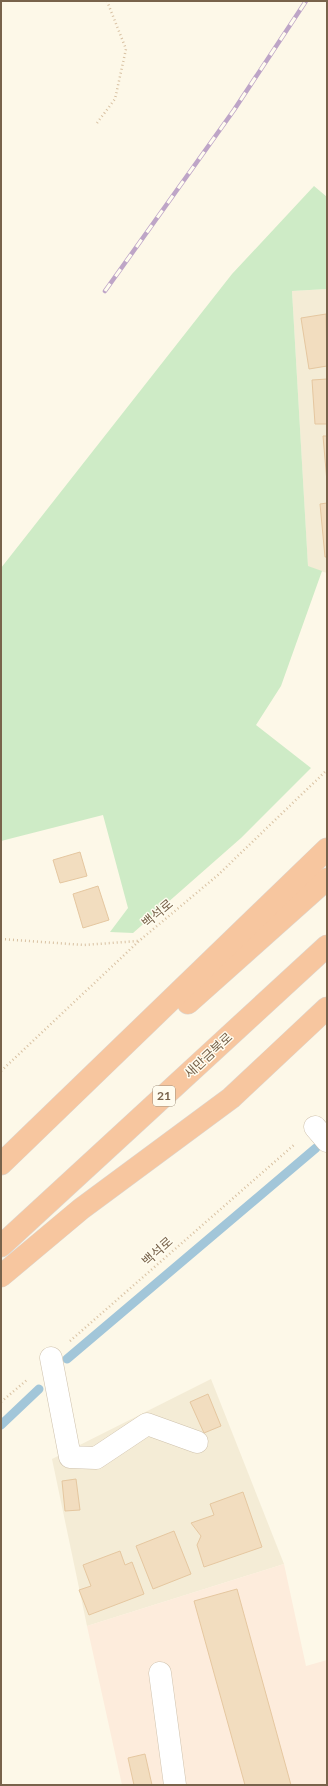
<svg xmlns="http://www.w3.org/2000/svg" width="328" height="1786" font-family="Lato,'Noto Sans KR',sans-serif">
<rect width="100%" height="100%" fill="#fdf8e8"/>
<!-- residential -->
<g fill="#f4ecd6">
<polygon points="327,289 327,573 308,567 292,291"/>
<polygon points="211,1379 284,1564 87,1626 52,1459"/>
</g>
<!-- commercial -->
<polygon fill="#fdecdc" points="284,1564 306,1666 327,1660 327,1785 122,1785 87,1626"/>
<!-- green -->
<polygon fill="#ceebc6" points="314,186 327,197 327,289 292,291 308,566 322,571 281,686 256,725 311,768 241,838 133,933 110,932 128,908 103,815 1,841 1,568 232,274"/>
<g fill="none" stroke-linecap="round" stroke-linejoin="round">
<!-- stream -->
<g stroke="#a2c6d9" stroke-width="9">
<polyline points="67,1359 316,1148"/>
<polyline points="1,1425 39,1389"/>
</g>
</g>
<!-- building -->
<g fill="#f2ddbf" stroke="#e5c7a0">
<polygon points="326,314 327,366 309,369 301,318"/>
<polygon points="327,379 327,424 315,424 312,380"/>
<polygon points="323,436 327,436 327,482"/>
<polygon points="327,503 327,557 325,557 320,504"/>
<polygon points="80,852 87,876 60,883 53,860"/>
<polygon points="98,886 109,920 83,928 73,894"/>
<polygon points="208,1394 221,1426 204,1433 190,1402"/>
<polygon points="76,1479 80,1510 65,1511 62,1481"/>
<polygon points="243,1492 262,1547 204,1567 197,1545 201,1536 191,1523 214,1515 210,1504"/>
<polygon points="174,1531 191,1574 153,1589 136,1546"/>
<polygon points="120,1551 125,1565 132,1562 144,1594 89,1615 79,1590 91,1586 83,1565"/>
<polygon points="237,1589 291,1785 245,1785 194,1601"/>
<polygon points="145,1754 152,1785 134,1785 128,1758"/>
</g>
<g fill="none" stroke-linecap="round" stroke-linejoin="round">
<defs>
<g id="minor">
<polyline points="315,1127 327,1141"/>
<polyline points="51,1358 70,1457 96,1458 147,1424 197,1442"/>
<polyline points="160,1673 175,1785"/>
</g>
<g id="highway">
<polyline points="188,1003 327,879"/>
<polyline points="1,1164 327,849"/>
<polyline points="1,1246 327,946"/>
<polyline points="1,1276 81,1209 231,1098 327,1008"/>
</g>
</defs>
<!-- minor casing -->
<use href="#minor" stroke="#cfc2ad" stroke-width="23"/>
<!-- highway casing -->
<use href="#highway" stroke="#dcd6d0" stroke-width="23"/>
<!-- path -->
<g stroke="#d8c1a2" stroke-width="2.5" stroke-dasharray="1 3" stroke-linecap="butt">
<polyline points="97,123 115,99 126,49 107,1"/>
<polyline points="1,939 84,945 138,941"/>
<polyline points="1,1071 139,941 218,875 327,770"/>
<polyline points="70,1341 295,1144"/>
<polyline points="1,1402 28,1379"/>
</g>
<!-- minor -->
<use href="#minor" stroke="#fff" stroke-width="22"/>
<!-- highway -->
<use href="#highway" stroke="#f7c69f" stroke-width="22"/>
<defs>
<polyline id="rail" points="105,291 234,110 306,1"/>
</defs>
<!-- rail casing -->
<use href="#rail" stroke="#bea5c7" stroke-width="4.5"/>
<!-- rail -->
<use href="#rail" stroke="#fffcef" stroke-width="3" stroke-dasharray="9" stroke-linecap="butt"/>
</g>
<g text-anchor="middle" stroke-width="3" stroke-linejoin="round" paint-order="stroke">
<!-- shield labels -->
<rect fill="#fffcef" stroke="#a0917c" stroke-width="1" x="153" y="1086" width="22" height="20" rx="3"/>
<g font-size="12" font-weight="bold" fill="#78634b">
<text x="164" y="1100">21</text>
</g>
<!-- street labels -->
<g font-size="13" fill="#78634b" stroke="#fffcef">
<text transform="translate(157 913) rotate(-40)" y="5">백석로</text>
<text transform="translate(208 1055) rotate(-43)" y="5">새만금북로</text>
<text transform="translate(157 1251) rotate(-42)" y="5">백석로</text>
</g>
</g>
<!-- border -->
<rect width="328" height="1786" fill="none" stroke="#78634b" stroke-width="4"/>
</svg>
